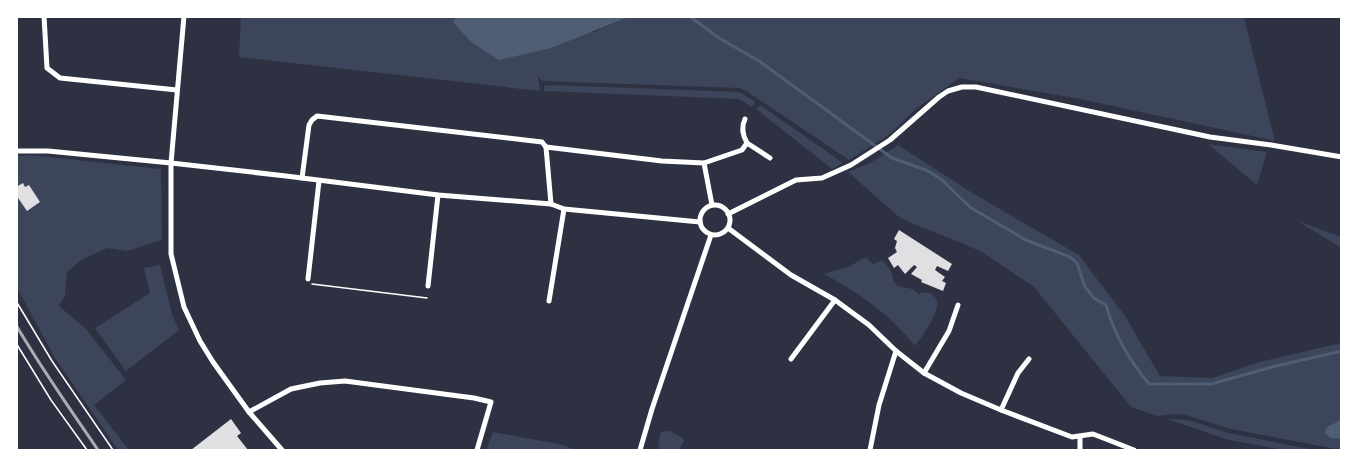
<svg xmlns="http://www.w3.org/2000/svg" width="1358" height="467" font-family="'IBM Plex Sans',sans-serif">
<rect width="100%" height="100%" fill="#2d3142"/>
<!-- green -->
<g fill="#3c4559">
<polygon points="241,16 456,17 454,22 594,32 629,17 1244,17 1275,141 1080,99 959,78 916,109 890,134 849,160 748,92 739,88 542,81 538,76 540,91 239,57"/>
<polygon points="548,85 740,92 755,102 752,107 739,99 544,91 544,86"/>
<polygon points="760,105 843,163 832,169 756,109"/>
<polygon points="1208,144 1267,152 1257,185"/>
<polygon points="898,145 974,194 1079,255 1125,316 1160,376 1212,378 1259,362 1341,343 1341,420 1328,426 1325,430 1330,438 1341,439 1341,450 1231,429 1185,415 1174,414 1157,416 1131,407 1034,287 982,252 964,244 921,227 899,217 848,172 870,163"/>
<polygon points="31,155 161,169 162,240 127,251 107,248 81,260 67,272 65,295 59,306 86,329 126,380 94,405 129,450 118,450 55,358 17,288 16,156"/>
<polygon points="1298,221 1341,237 1341,248"/>
<path d="M866 257 873 264 882 260C885 263 889 267 891 271 893 276 892 281 897 285 905 290 911 285 919 294 924 292 929 292 933 295 947 304 922 336 915 346 889 313 860 294 824 274L848 267Z"/>
<polygon points="160,265 172,314 179,330 126,371 95,328 150,293 144,268"/>
<polygon points="1167,419 1188,420 1228,433 1315,450 1284,450 1229,440"/>
<polygon points="664,431 670,431 683,438 684,441 679,450 658,450 660,433"/>
<polygon points="493,432 559,444 577,450 486,450"/>
</g>
<!-- water -->
<g fill="#4f5d75">
<polygon points="456,17 456,16 629,17 551,48 499,60 471,42 453,22"/>
<polygon points="1341,420 1341,439 1330,438 1326,434 1325,430 1328,426"/>
</g>
<g fill="none" stroke-linecap="round" stroke-linejoin="round">
<!-- stream -->
<path stroke="#4f5d75" stroke-width="3" d="M689 16 719 38 759 61 892 158 926 170 941 179 971 208 1026 240 1070 257 1077 263 1085 287 1094 298 1106 305C1114 334 1130 361 1149 384H1211L1276 366 1342 351"/>
</g>
<!-- building -->
<g fill="#e0e0e3">
<polygon points="23,183 25,187 29,185 40,202 27,211 16,195 16,187"/>
<polygon points="899,230 952,264 948,271 937,266 935,270 945,277 942,281 946,283 943,291 921,282 922,280 911,274 917,267 914,265 905,274 898,265 894,268 888,258 897,252 895,248 897,241 894,239"/>
<polygon points="231,419 241,433 237,436 248,450 191,450"/>
</g>
<g fill="none" stroke-linecap="round" stroke-linejoin="round">
<!-- path -->
<g stroke="#fff" stroke-width="1.5">
<polyline points="312,284 427,298"/>
<polyline points="16,301 52,361 113,450"/>
<polyline points="16,343 51,400 87,450"/>
</g>
<!-- minor -->
<g stroke="#fff" stroke-width="5">
<polyline points="44,16 47,68 60,78 177,90"/>
<polyline points="184,16 171,163 171,254 184,307 200,341 213,362 249,412 282,450"/>
<polyline points="747,143 770,158"/>
<polyline points="546,147 662,161 704,163 712,205"/>
<polyline points="16,151 48,151 171,163 286,176 438,195 551,204 564,209 700,222"/>
<path d="M704 163 742 150 747 143C742 134 741 127 745 119"/>
<polyline points="302,178 309,125 312,120 317,116 542,142 546,147 551,204"/>
<circle cx="715" cy="220" r="15"/>
<polyline points="728,214 796,180 822,178 851,165 890,140 939,97 948,91 962,87 976,87 1210,137 1271,145 1342,157"/>
<polyline points="728,228 791,275 835,300 869,325 896,351 924,373 961,393 1001,410 1072,437 1093,434 1134,450"/>
<polyline points="308,279 319,181"/>
<polyline points="428,286 438,195"/>
<polyline points="549,301 564,209"/>
<polyline points="791,359 835,300"/>
<polyline points="924,373 949,331 958,305"/>
<polyline points="1001,410 1018,373 1029,359"/>
<polyline points="249,412 291,389 320,383 345,381 474,398 491,402 477,450"/>
<polyline points="640,450 652,409 711,235"/>
<polyline points="870,450 879,405 896,351"/>
<polyline points="1080,450 1080,437"/>
</g>
<!-- rail -->
<path stroke="#abadb3" stroke-width="3" d="M16 325C41 368 70 409 98 450"/>
</g>
<!-- border -->
<rect width="1358" height="467" fill="none" stroke="#ffffff" stroke-width="36"/>
</svg>
